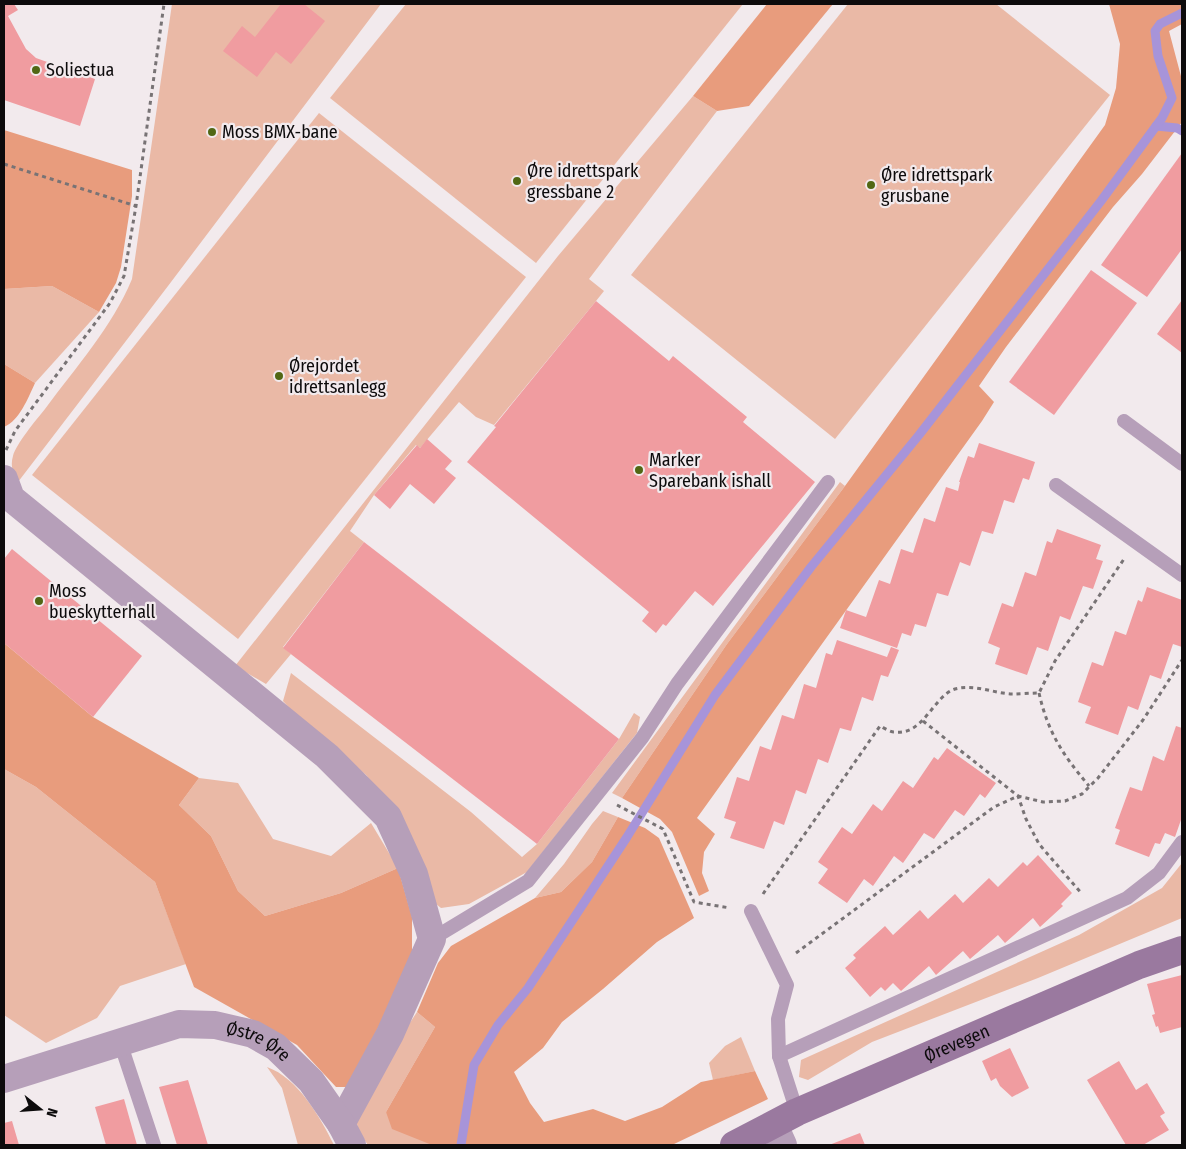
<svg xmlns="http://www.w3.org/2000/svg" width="1186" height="1149" font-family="'Fira Sans Condensed',sans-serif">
<rect width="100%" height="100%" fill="#f2eaed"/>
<!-- green -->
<g fill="#eab9a6">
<path d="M172 4H381L168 286 18 482C13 473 10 466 13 456 16 444 36 420 45 409 76 367 112 327 132 279Z"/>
<polygon points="406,4 743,4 536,263 330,98"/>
<polygon points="848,4 996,4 1110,95 835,439 631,275"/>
<polygon points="693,96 717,111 589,279 604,291 596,301 494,425 476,417 459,402 420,448 416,445 374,495 350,531 364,542 283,647 291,654 266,684 235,666 558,256"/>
<polygon points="319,113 526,277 238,639 32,475"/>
<polygon points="52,286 99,312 35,383 4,364 4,289"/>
<polygon points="840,482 845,486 727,644 622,798 612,793"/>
<polygon points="291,673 471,812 522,857 537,844 619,739 634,713 640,717 637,733 527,872 469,904 441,908 431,900 391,807 366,775 293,712 283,701"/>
<polygon points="4,769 36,787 155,882 186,964 120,986 97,1018 46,1043 4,1015"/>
<polygon points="199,778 238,783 273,839 331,856 371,823 398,868 341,893 265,916 238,891 211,836 179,805"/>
<polygon points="603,811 618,817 592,862 561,892 535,898 564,864 592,824"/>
<polygon points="1182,863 1182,918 1038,978 872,1042 808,1080 799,1077 801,1060 1079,935 1162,888"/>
<path d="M417 1012 435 1027 386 1112 432 1145H368C364 1139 358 1131 357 1124 354 1101 403 1034 417 1012Z"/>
<polygon points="741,1037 755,1071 713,1080 709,1063 725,1046"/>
<path d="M267 1067C298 1078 320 1117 334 1145H298L282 1088Z"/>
</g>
<!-- forest -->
<g fill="#e89c7d">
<polygon points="767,4 833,4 749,106 717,111 693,96"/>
<polygon points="1109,4 1182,4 1182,24 1169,31 1182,80 1182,122 1142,174 1113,207 1006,347 979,386 994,402 982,421 697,818 715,834 704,852 702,873 709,891 699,896 672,832 660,819 622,798 727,644 845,486 1105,125 1116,88 1120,44"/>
<polygon points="4,130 132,170 132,196 121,267 116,283 99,312 52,286 4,289"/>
<path d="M4 364 35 383C28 398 20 420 4 427Z"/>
<polygon points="4,643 93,717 199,778 179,805 211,836 238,891 265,916 341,893 398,868 412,917 412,963 347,1087 336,1087 297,1045 194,987 155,882 36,787 4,769"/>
<polygon points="618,817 645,828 659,838 694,918 657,942 603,989 562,1022 543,1048 514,1072 530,1103 544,1122 593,1109 625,1121 662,1107 701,1082 755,1071 768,1099 672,1145 432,1145 392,1129 386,1112 435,1027 417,1012 438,963 451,946 535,898 561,892 592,862"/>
</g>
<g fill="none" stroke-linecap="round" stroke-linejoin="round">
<!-- stream -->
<g stroke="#a794d9" stroke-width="9">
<polyline points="1156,126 1177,128 1182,131"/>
<polyline points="461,1145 474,1065 498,1025 528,988 627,837 715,695 811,567 919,435 1101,201 1162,118 1172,98 1158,56 1155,31 1160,24 1182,13"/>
</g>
</g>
<!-- building -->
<g fill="#f09ca0">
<polygon points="4,4 14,4 18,10 8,16 26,49 36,58 95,79 80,126 4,100"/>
<polygon points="281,4 304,4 325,21 291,64 276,52 257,77 223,51 242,26 255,37"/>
<polygon points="1182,153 1182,249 1147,297 1101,265"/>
<polygon points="1091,270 1137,303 1054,415 1009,382"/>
<polygon points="1182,300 1182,353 1157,334"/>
<polygon points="596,301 669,361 673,356 747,417 743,422 815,482 713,606 695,591 666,626 663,624 656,633 642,621 649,612 467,462 496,427 494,426"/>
<polygon points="427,439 452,461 445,469 456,478 434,504 410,484 390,509 374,495 417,445 420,448"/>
<polygon points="979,443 1035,462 1029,480 1023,478 1014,503 1004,500 993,534 982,531 970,566 960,562 948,596 937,593 926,627 915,624 911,636 902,633 897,648 840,628 846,610 866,617 879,580 890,584 901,549 913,553 924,518 935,522 946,487 958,491 960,482 959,482 968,456 974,458"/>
<polygon points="1057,529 1101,545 1096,559 1103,561 1093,589 1083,586 1070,620 1060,616 1048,651 1037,647 1027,675 995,664 1000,648 988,643 1002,603 1013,607 1025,572 1036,576 1047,541 1052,543"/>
<polygon points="364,542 619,739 537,844 283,648"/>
<polygon points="12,549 142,656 93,717 4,643 4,559"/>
<polygon points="1147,587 1182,600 1182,647 1173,644 1161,679 1150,675 1138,710 1128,706 1118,735 1085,723 1091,707 1078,702 1092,662 1103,666 1115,631 1126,635 1138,600 1142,602"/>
<polygon points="837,640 887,657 891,647 899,650 888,677 881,675 873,701 862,697 851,731 840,728 828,763 818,759 806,794 796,790 784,825 774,821 764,849 730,838 736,822 724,818 737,777 749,781 760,746 771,750 782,715 794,719 804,684 816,688 826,653 832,655"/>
<polygon points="1176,726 1182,728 1182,817 1175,837 1165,833 1160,844 1155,843 1149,857 1115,844 1120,830 1115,828 1130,787 1142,791 1153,756 1164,761"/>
<polygon points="947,748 996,783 985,798 980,794 964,816 955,810 934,839 924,833 903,863 894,856 873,886 864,879 847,903 818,883 828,869 818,862 842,827 852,834 873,804 882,811 903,781 913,788 934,757 938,760"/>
<polygon points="1038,855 1072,893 1061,904 1063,906 1040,927 1033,918 1005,943 998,935 970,959 963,951 936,975 929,966 901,991 893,983 885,991 881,987 870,997 845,968 856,958 853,955 885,926 893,935 920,910 928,919 955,894 963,903 989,878 998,887 1023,862 1027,866"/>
<polygon points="1182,975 1182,1027 1160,1033 1158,1026 1156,1027 1152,1015 1155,1014 1147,984"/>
<polygon points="1010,1048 1029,1088 1012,1097 1000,1086 996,1078 991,1081 982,1061"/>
<polygon points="1119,1061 1136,1090 1147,1083 1165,1113 1160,1116 1169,1130 1143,1145 1126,1145 1087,1080"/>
<polygon points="188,1080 208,1145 177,1145 159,1087"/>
<polygon points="124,1099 137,1145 106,1145 95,1107"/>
<polygon points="12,1121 19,1145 4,1145 4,1123"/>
<polygon points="860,1133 865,1145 829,1145"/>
</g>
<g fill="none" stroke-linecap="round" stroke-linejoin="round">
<!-- path -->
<g stroke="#787375" stroke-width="3" stroke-dasharray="4 4" stroke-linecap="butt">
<polyline points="4,164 136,206"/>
<polyline points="6,450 15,431 110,303 124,276 136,206 164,4"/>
<path d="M1039 693C1048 733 1063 755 1089 786"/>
<polyline points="923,721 1018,796 1026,819 1039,844 1082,894"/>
<polyline points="617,805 663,829 694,902 730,908"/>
<path d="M763 894 880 726C884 728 890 732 894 732 924 736 933 696 955 689 974 684 993 693 1012 694 1020 694 1030 693 1039 693L1055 661 1124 559"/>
<polyline points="796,953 994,807 1018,796 1043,802 1065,801 1082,794 1098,778 1143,720 1182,660"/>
</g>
<!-- lane -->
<g stroke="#b69fb9" stroke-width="14">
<polyline points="1124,421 1182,464"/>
<polyline points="1056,485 1182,575"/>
<polyline points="751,911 787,985 778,1019 779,1056 797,1112"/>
<polyline points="432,939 528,881 642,738 677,684 828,482"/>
<polyline points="120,1042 154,1145"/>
<polyline points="779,1056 1127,898 1159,873 1182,842"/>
</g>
<!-- street -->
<g stroke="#b69fb9" stroke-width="28">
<polyline points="4,479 11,498 327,756 388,817 414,874 432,939 390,1034 341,1124"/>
<path id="s1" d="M4 1079 179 1024 215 1025 253 1034 276 1047 311 1081 341 1124 352 1145"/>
<polyline points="774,1125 783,1145"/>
</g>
<!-- secondary -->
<path stroke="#9a799f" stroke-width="28" id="s2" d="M734 1145 797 1112 1139 965 1182 950"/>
</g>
<!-- markers -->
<g fill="#516714" stroke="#f2eaed" stroke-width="2">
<circle cx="36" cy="70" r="5"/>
<circle cx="212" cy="132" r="5"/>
<circle cx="517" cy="181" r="5"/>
<circle cx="871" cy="185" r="5"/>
<circle cx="279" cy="376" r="5"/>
<circle cx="639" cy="470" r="5"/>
<circle cx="39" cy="601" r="5"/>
</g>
<g text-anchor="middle" stroke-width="4.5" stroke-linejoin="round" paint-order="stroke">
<!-- poi labels -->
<g font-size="18" fill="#0d0b0c" stroke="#f2eaed" text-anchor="start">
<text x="46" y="76">Soliestua</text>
<text x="222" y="138">Moss BMX-bane</text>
<text x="527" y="177">Øre idrettspark<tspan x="527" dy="21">gressbane 2</tspan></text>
<text x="881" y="181">Øre idrettspark<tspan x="881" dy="21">grusbane</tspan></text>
<text x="289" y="372">Ørejordet<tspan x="289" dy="21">idrettsanlegg</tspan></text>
<text x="649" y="466">Marker<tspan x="649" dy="21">Sparebank ishall</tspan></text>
<text x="49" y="597">Moss<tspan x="49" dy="21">bueskytterhall</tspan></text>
</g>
<!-- street labels -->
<g font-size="18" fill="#0d0b0c" stroke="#f2eaed">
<text dy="6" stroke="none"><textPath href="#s2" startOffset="245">Ørevegen</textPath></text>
<text dy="6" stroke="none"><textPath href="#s1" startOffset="266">Østre Øre</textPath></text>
</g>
</g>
<!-- border -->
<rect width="1186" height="1149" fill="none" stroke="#0d0b0c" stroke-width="10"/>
<!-- north arrow -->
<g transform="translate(40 1109) rotate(107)" stroke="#f2eaed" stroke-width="4" paint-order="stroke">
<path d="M0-4L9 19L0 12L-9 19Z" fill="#0d0b0c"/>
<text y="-8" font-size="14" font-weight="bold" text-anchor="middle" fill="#0d0b0c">N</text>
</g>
</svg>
